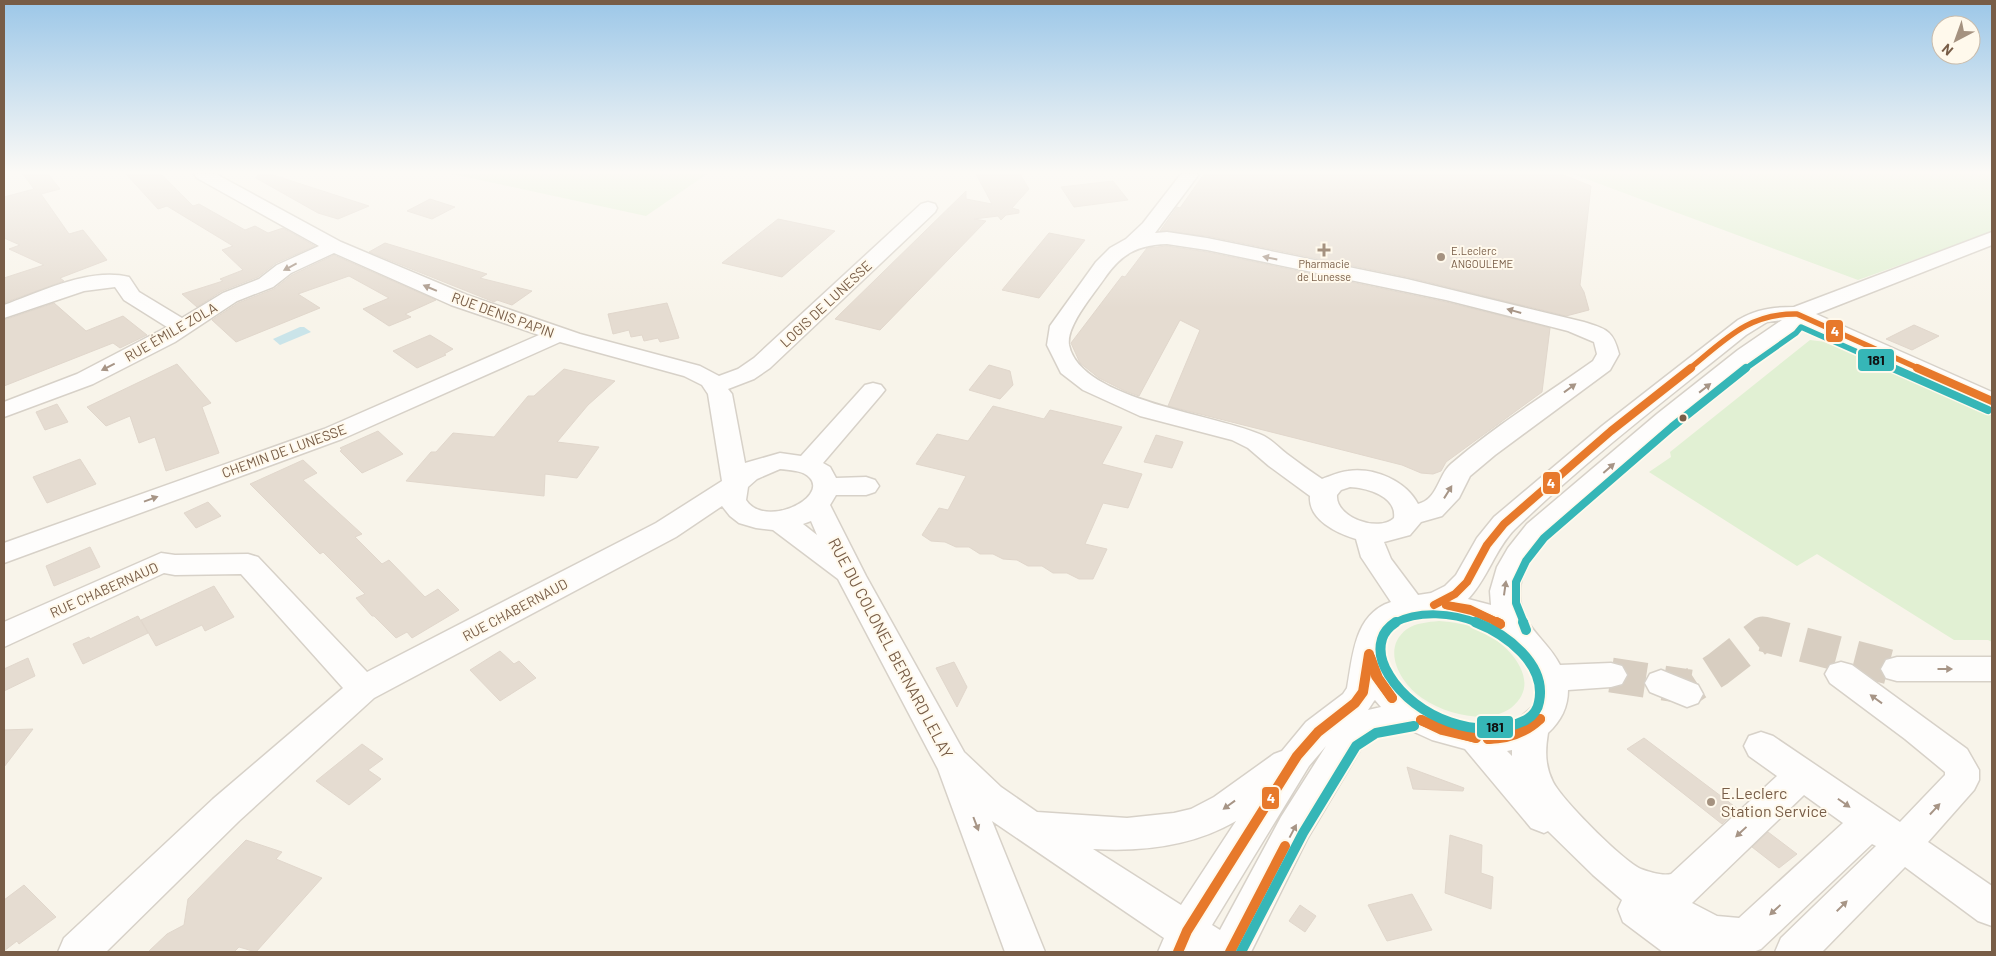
<svg xmlns="http://www.w3.org/2000/svg" width="1996" height="956" font-family="Barlow,sans-serif">
<rect width="100%" height="100%" fill="#f8f4ea"/>
<!-- green -->
<g fill="#e1f0d3">
<polygon points="452,174 707,174 646,216"/>
<polygon points="1573,174 1992,174 1992,232 1858,280"/>
<polygon points="1810,340 1850,345 1992,412 1992,642 1988,640 1954,640 1817,554 1797,566 1649,472 1671,457 1670,452"/>
<path d="M1439 621C1453 622 1467 624 1480 630 1507 643 1545 681 1511 708 1504 713 1492 717 1483 717 1461 716 1441 711 1422 698 1401 684 1380 649 1407 629 1416 623 1428 622 1439 621Z"/>
</g>
<!-- water -->
<polygon fill="#cae4e9" points="300,327 304,327 311,332 280,345 273,339"/>
<!-- building -->
<g fill="#e5dcd1" stroke="#e1d7cc">
<polygon points="23,174 48,174 60,189 41,194 69,234 83,230 107,260 60,278 64,281 4,303 4,278 44,265 9,249 20,245 4,238 4,197 34,189"/>
<polygon points="126,174 161,174 193,206 199,204 245,230 255,226 268,233 283,228 315,246 276,263 258,277 222,291 197,307 182,294 223,281 220,279 243,270 222,250 233,246 167,206 158,209"/>
<polygon points="258,174 270,174 369,206 338,219 318,213 256,178"/>
<polygon points="976,174 1020,174 1029,189 1012,208 1019,210 1019,213 1006,215 1001,220 998,216 974,219 986,221 880,330 835,319 966,191 966,199 992,204"/>
<polygon points="1204,174 1561,174 1591,186 1580,285 1584,292 1589,310 1566,316 1407,277 1207,236 1160,231 1177,207 1180,208"/>
<polygon points="1113,181 1128,200 1074,207 1061,187"/>
<polygon points="430,199 455,207 432,219 407,211"/>
<polygon points="778,219 835,231 782,277 722,263"/>
<polygon points="1049,233 1085,240 1039,298 1002,290"/>
<polygon points="385,243 487,274 480,278 532,291 512,305 497,300 494,302 369,252"/>
<polygon points="1167,246 1207,252 1446,302 1550,328 1542,392 1446,462 1441,471 1433,474 1421,473 1402,465 1168,406 1200,330 1180,320 1139,396 1125,391 1099,378 1080,363 1071,343 1122,276 1125,277 1147,248"/>
<polygon points="334,255 436,300 405,314 411,317 389,326 363,309 389,298 349,276 298,294 320,308 236,342 212,320 238,303 274,289 292,275"/>
<polygon points="54,303 86,331 123,316 147,335 120,348 113,343 4,386 4,320"/>
<polygon points="667,303 679,338 660,342 658,338 644,341 642,335 631,337 629,330 613,334 608,314"/>
<polygon points="1914,325 1939,336 1912,350 1886,339"/>
<polygon points="430,335 453,349 444,354 446,355 417,368 393,351"/>
<polygon points="177,364 211,403 202,407 219,453 166,471 155,437 139,443 130,416 106,426 87,407"/>
<polygon points="989,365 1010,371 1013,385 1000,399 969,390"/>
<polygon points="564,369 615,381 588,405 557,442 599,447 577,478 545,474 544,496 406,481 431,452 436,452 453,433 494,437 528,396 534,396"/>
<polygon points="57,404 68,422 45,430 36,412"/>
<polygon points="993,406 1044,419 1050,410 1122,427 1102,464 1142,474 1128,508 1103,503 1085,544 1107,549 1093,579 1079,579 1067,573 1053,573 1042,566 1028,566 1017,560 1003,559 993,554 980,554 969,547 956,547 945,542 931,541 922,535 939,508 948,510 966,476 916,464 937,434 968,441"/>
<polygon points="378,431 403,454 362,473 340,451 342,450 340,448"/>
<polygon points="1156,435 1183,442 1172,468 1144,462"/>
<polygon points="80,459 96,484 47,503 33,477"/>
<polygon points="303,460 317,473 303,480 362,534 355,537 382,564 389,560 425,597 438,589 459,610 412,638 407,632 396,638 374,616 372,616 356,598 365,594 323,552 320,554 250,484"/>
<polygon points="208,502 221,516 196,528 184,513"/>
<polygon points="90,547 100,567 54,586 46,566"/>
<polygon points="214,586 234,617 205,631 202,625 156,646 141,620"/>
<polygon points="138,616 148,633 83,664 73,644 89,637 90,639"/>
<polygon points="500,651 514,664 519,661 536,678 500,701 470,670"/>
<polygon points="28,658 35,676 4,691 4,669"/>
<polygon points="954,662 967,687 957,707 936,668"/>
<polygon points="33,729 4,767 4,730"/>
<polygon points="1644,738 1738,809 1722,824 1627,749"/>
<polygon points="362,744 383,759 368,770 381,779 349,805 316,781"/>
<polygon points="1407,767 1464,788 1463,791 1413,789"/>
<polygon points="1768,832 1797,854 1779,868 1752,847"/>
<polygon points="1450,835 1482,845 1481,873 1493,877 1491,909 1445,893"/>
<polygon points="246,840 282,852 276,859 322,878 256,952 239,947 234,952 148,952 167,934 184,925 188,899"/>
<polygon points="24,885 56,917 19,944 17,941 4,951 4,900"/>
<polygon points="1412,894 1432,930 1387,941 1368,905"/>
<polygon points="1300,905 1316,916 1305,932 1289,921"/>
</g>
<g fill="none" stroke-linecap="round" stroke-linejoin="round">
<!-- minor-tunnel -->
<polyline stroke="#d8cec1" stroke-width="35" stroke-dasharray="35 18" stroke-linecap="butt" points="1611,675 1690,687 1718,669 1763,634 1897,669"/>
<defs>
<g id="minor">
<path d="M194 174H216L341 242 467 295 580 334 700 366 719 376 738 369 754 358 921 204 928 202 935 204 937 208 935 212 770 368 754 379 728 389 732 394 745 463 780 453 801 456 865 385 873 383 881 385 885 390 881 395 823 463 830 467 836 478 866 477 875 480 879 486 875 492 866 495H836L830 505 866 576 964 752 1001 787 1037 812 1127 818 1174 813 1191 809 1214 797 1274 754 1282 751 1306 722 1343 694 1347 688C1353 656 1354 614 1391 602L1361 557 1356 539C1337 533 1308 520 1310 496L1269 466 1248 448 1232 440 1140 416 1083 390 1061 373 1047 345 1050 326 1096 262 1110 248 1126 239 1143 223 1181 174H1199L1155 233 1167 232 1207 238 1407 279 1584 322C1606 329 1613 330 1619 354L1610 370 1495 455 1470 476 1459 498 1442 516 1421 522 1410 535 1384 542 1391 559 1418 595 1431 593 1445 586 1456 575 1477 538 1494 517 1602 426 1738 320C1756 309 1774 307 1794 307L1992 232V245L1816 314 1992 392V408L1983 406 1802 324 1798 330C1732 375 1672 427 1612 480 1587 502 1558 523 1537 550 1528 562 1520 575 1520 591 1518 626 1546 637 1560 665L1611 663 1622 666 1627 675 1622 684 1611 687 1568 690C1568 707 1561 721 1548 733 1545 751 1545 766 1553 782 1563 801 1622 860 1641 869 1649 872 1663 876 1671 874L1777 776 1749 756 1744 746 1749 736 1761 732 1773 736 1900 822 1945 775V772L1905 739 1830 683 1825 674 1830 665 1841 662 1852 665 1967 749 1979 770V780L1974 790 1928 842 1992 886V926L1978 921 1905 867 1822 952H1775L1781 938 1876 846 1872 844 1761 949 1753 952H1663L1623 922 1618 909 1622 900 1593 875 1548 831 1544 833 1531 828 1465 749 1432 740 1410 730 1381 734 1373 738 1360 750 1307 839 1251 952H1158L1164 938 992 821 1045 952H1005L938 769 838 579 773 530 756 528 739 523 730 516 722 506 676 537 374 698 239 821 106 952H58L64 938 213 799 343 688 241 574 175 575 164 573 4 647V622L161 553 175 555 248 554 258 557 367 672 656 523 722 481 708 394 702 385 684 376 560 342 342 439 4 563V543L324 429 539 335 451 305 334 253 291 273 273 287 237 301 175 342 93 384 4 417V402L77 374 167 327 124 300 115 287 84 291 4 318V305C40 292 90 267 129 277L139 292 182 318 223 293 259 279 277 265 319 246 197 178ZM1167 244 1207 250 1446 300 1568 331 1594 342 1597 354 1593 361C1545 395 1495 426 1451 464 1438 475 1438 499 1418 504 1406 481 1374 467 1348 471 1339 472 1330 476 1322 479 1310 471 1299 463 1287 454 1280 449 1272 440 1264 436 1221 415 1080 401 1069 345 1066 326 1093 295 1104 279 1121 254 1137 245 1167 244ZM1782 320 1738 350 1657 414 1527 524 1508 548 1497 567 1490 591 1491 605 1468 599C1488 578 1495 549 1515 529 1587 459 1668 398 1746 335L1767 322ZM780 469C789 470 803 470 810 478 828 498 765 529 746 500L748 487 757 479ZM1350 487C1367 488 1397 496 1394 518 1378 533 1335 517 1337 495L1341 490ZM811 521 817 535 803 524ZM1425 615C1439 616 1453 617 1467 620 1502 630 1546 667 1533 706 1527 712 1520 719 1512 722 1503 726 1491 725 1482 724 1461 723 1442 717 1425 706 1384 679 1361 628 1425 615ZM1375 700 1381 707 1368 710 1374 701ZM1326 746 1281 817 1220 930 1212 925 1309 766ZM1512 750V756L1507 751ZM1804 795 1843 823 1739 918 1717 916 1692 903ZM1236 821 1181 905 1093 849C1143 852 1193 846 1236 821Z"/>
<polygon points="1897,657 1992,657 1992,681 1897,681 1886,678 1881,669 1886,660"/>
<polygon points="1661,670 1698,685 1703,694 1698,703 1687,707 1650,692 1645,683 1650,674"/>
</g>
</defs>
<!-- minor casing -->
<use href="#minor" stroke="#d7d1c8" stroke-width="3"/>
<!-- minor -->
<use href="#minor" fill="#fefdfc" fill-rule="evenodd"/>
<defs>
<path id="bus-1-far2" d="M1689 369C1725 340 1748 313 1797 314L1920 369"/>
<g id="bus-1-far1">
<polyline points="1917,368 1992,401"/>
<polyline points="1434,605 1455,594 1467,582 1487,545 1504,524 1611,431 1691,368"/>
<polyline points="1446,605 1470,609 1499,623"/>
<polyline points="1446,605 1472,611 1499,623"/>
</g>
<g id="bus-1">
<polyline points="1496,622 1500,624"/>
<polyline points="1496,622 1500,624"/>
<polyline points="1370,657 1378,678 1392,698"/>
<polyline points="1370,657 1376,676 1392,698"/>
<polyline points="1421,720 1443,729 1476,738"/>
<polyline points="1421,720 1442,730 1476,738"/>
<path d="M1488 739C1508 739 1525 733 1540 719"/>
<polyline points="1488,739 1516,733 1540,719"/>
<polyline points="1178,952 1187,931 1297,756 1318,732 1355,703 1363,692 1369,654"/>
<polyline points="1230,952 1285,846"/>
</g>
<polyline id="bus-2-far2" points="1745,369 1796,333 1801,327 1896,369"/>
<g id="bus-2-far1">
<polyline points="1893,368 1988,410"/>
<path d="M1394 623C1420 610 1452 613 1478 623"/>
<polyline points="1524,623 1516,603 1516,582 1526,561 1544,538 1672,427 1746,368"/>
</g>
<g id="bus-2">
<path d="M1396 622C1390 626 1384 632 1382 639 1378 652 1382 664 1389 675 1415 718 1480 743 1526 720 1533 716 1538 709 1539 702 1547 664 1506 634 1475 622"/>
<polyline points="1523,622 1526,630"/>
<polyline points="1241,952 1303,833 1356,746 1376,733 1414,726"/>
</g>
</defs>
<!-- bus-1-far2 casing -->
<use href="#bus-1-far2" stroke="#fff9ec" stroke-width="9"/>
<!-- bus-1-far1 casing -->
<use href="#bus-1-far1" stroke="#fff9ec" stroke-width="11"/>
<!-- bus-1 casing -->
<use href="#bus-1" stroke="#fff9ec" stroke-width="14"/>
<!-- bus-2-far2 casing -->
<use href="#bus-2-far2" stroke="#fff9ec" stroke-width="9"/>
<!-- bus-2-far1 casing -->
<use href="#bus-2-far1" stroke="#fff9ec" stroke-width="11"/>
<!-- bus-2 casing -->
<use href="#bus-2" stroke="#fff9ec" stroke-width="14"/>
<!-- bus-1-far2 -->
<use href="#bus-1-far2" stroke="#e7792b" stroke-width="5.5"/>
<!-- bus-1-far1 -->
<use href="#bus-1-far1" stroke="#e7792b" stroke-width="8"/>
<!-- bus-1 -->
<use href="#bus-1" stroke="#e7792b" stroke-width="10"/>
<!-- bus-2-far2 -->
<use href="#bus-2-far2" stroke="#36b6b7" stroke-width="5.5"/>
<!-- bus-2-far1 -->
<use href="#bus-2-far1" stroke="#36b6b7" stroke-width="8"/>
<!-- bus-2 -->
<use href="#bus-2" stroke="#36b6b7" stroke-width="10"/>
</g>
<!-- one-way arrows -->
<defs><path id="oneway-solid" d="M-6-.8H1V-3.2L6.5 0L1 3.2V.8H-6Z" transform="scale(1.25)"/></defs>
<g fill="#a79586">
<use href="#oneway-solid" transform="translate(1270 258) rotate(-168)"/>
<use href="#oneway-solid" transform="translate(290 267) rotate(152)"/>
<use href="#oneway-solid" transform="translate(430 288) rotate(-157)"/>
<use href="#oneway-solid" transform="translate(1514 311) rotate(-164)"/>
<use href="#oneway-solid" transform="translate(108 367) rotate(153)"/>
<use href="#oneway-solid" transform="translate(1570 388) rotate(-36)"/>
<use href="#oneway-solid" transform="translate(1705 388) rotate(-38)"/>
<use href="#oneway-solid" transform="translate(1609 468) rotate(-41)"/>
<use href="#oneway-solid" transform="translate(1448 492) rotate(-58)"/>
<use href="#oneway-solid" transform="translate(151 499) rotate(-20)"/>
<use href="#oneway-solid" transform="translate(1505 588) rotate(-82)"/>
<use href="#oneway-solid" transform="translate(1945 669)"/>
<use href="#oneway-solid" transform="translate(1876 699) rotate(-144)"/>
<use href="#oneway-solid" transform="translate(1844 803) rotate(35)"/>
<use href="#oneway-solid" transform="translate(1229 805) rotate(144)"/>
<use href="#oneway-solid" transform="translate(1935 809) rotate(-47)"/>
<use href="#oneway-solid" transform="translate(976 824) rotate(69)"/>
<use href="#oneway-solid" transform="translate(1293 831) rotate(-62)"/>
<use href="#oneway-solid" transform="translate(1741 832) rotate(137)"/>
<use href="#oneway-solid" transform="translate(1842 906) rotate(-45)"/>
<use href="#oneway-solid" transform="translate(1775 910) rotate(137)"/>
</g>
<!-- sky -->
<linearGradient id="sky" x2="0" y2="1"><stop stop-color="#9cc7e8"/><stop offset="0.56" stop-color="#fcfaf6"/><stop offset="1" stop-color="#fcfaf6" stop-opacity="0"/></linearGradient>
<rect width="1996" height="308" fill="url(#sky)"/>
<!-- markers -->
<g fill="#a59280" stroke="#fff9ec" stroke-width="2">
<path d="M1321.5 242.5h5v5h5v5h-5v5h-5v-5h-5v-5h5z"/>
<circle cx="1441" cy="257" r="5"/>
<circle cx="1711" cy="802" r="5"/>
</g>
<circle fill="#785d47" stroke="#fff9ec" stroke-width="2" cx="1683" cy="418" r="4.5"/>
<g text-anchor="middle" stroke-width="4" stroke-linejoin="round" paint-order="stroke">
<!-- far-poi labels -->
<g font-size="11" fill="#785d47" stroke="#fff9ec" text-anchor="start">
<text x="1451" y="255">E.Leclerc<tspan x="1451" dy="13">ANGOULEME</tspan></text>
<text x="1324" y="268" text-anchor="middle">Pharmacie<tspan x="1324" dy="13">de Lunesse</tspan></text>
</g>
<!-- street labels -->
<g font-size="14" fill="#785d47" stroke="#fff9ec">
<text transform="translate(826 304) rotate(-43)" y="5">LOGIS DE LUNESSE</text>
<text transform="translate(503 315) rotate(20)" y="5">RUE DENIS PAPIN</text>
<text transform="translate(171 332) rotate(-30)" y="5">RUE ÉMILE ZOLA</text>
<text transform="translate(284 451) rotate(-20)" y="5">CHEMIN DE LUNESSE</text>
<text transform="translate(104 590) rotate(-24)" y="5">RUE CHABERNAUD</text>
<text transform="translate(515 610) rotate(-28)" y="5">RUE CHABERNAUD</text>
</g>
<!-- near-street labels -->
<g font-size="16" fill="#785d47" stroke="#fff9ec">
<text transform="translate(891 648) rotate(62)" y="6">RUE DU COLONEL BERNARD LELAY</text>
</g>
<!-- near-poi labels -->
<g font-size="16" fill="#785d47" stroke="#fff9ec" text-anchor="start">
<text x="1721" y="799">E.Leclerc<tspan x="1721" dy="18">Station Service</tspan></text>
</g>
</g>
<g stroke="#fff9ec" stroke-width="2">
<rect x="1825" y="319" width="19" height="24" rx="5" fill="#e7792b"/>
<rect x="1857" y="348" width="38" height="24" rx="5" fill="#36b6b7"/>
<rect x="1542" y="471" width="19" height="24" rx="5" fill="#e7792b"/>
<rect x="1476" y="715" width="38" height="24" rx="5" fill="#36b6b7"/>
<rect x="1261" y="786" width="19" height="24" rx="5" fill="#e7792b"/>
</g>
<g font-size="14" text-anchor="middle" font-weight="bold" fill="#fff">
<text x="1835" y="336">4</text>
<text x="1551" y="488">4</text>
<text x="1271" y="803">4</text>
</g>
<g font-size="14" text-anchor="middle" font-weight="bold" fill="#111">
<text x="1876" y="365">181</text>
<text x="1495" y="732">181</text>
</g>
<!-- border -->
<rect width="1996" height="956" fill="none" stroke="#785d47" stroke-width="10"/>
<!-- north arrow -->
<g transform="translate(1956 40) rotate(221)"><circle r="24" fill="#fff9ec" stroke="#c9bbaa"/>
<path d="M0-4L9 19L0 12L-9 19Z" fill="#a59280"/>
<text y="-8" font-size="14" font-weight="bold" text-anchor="middle" fill="#785d47">N</text>
</g>
</svg>
